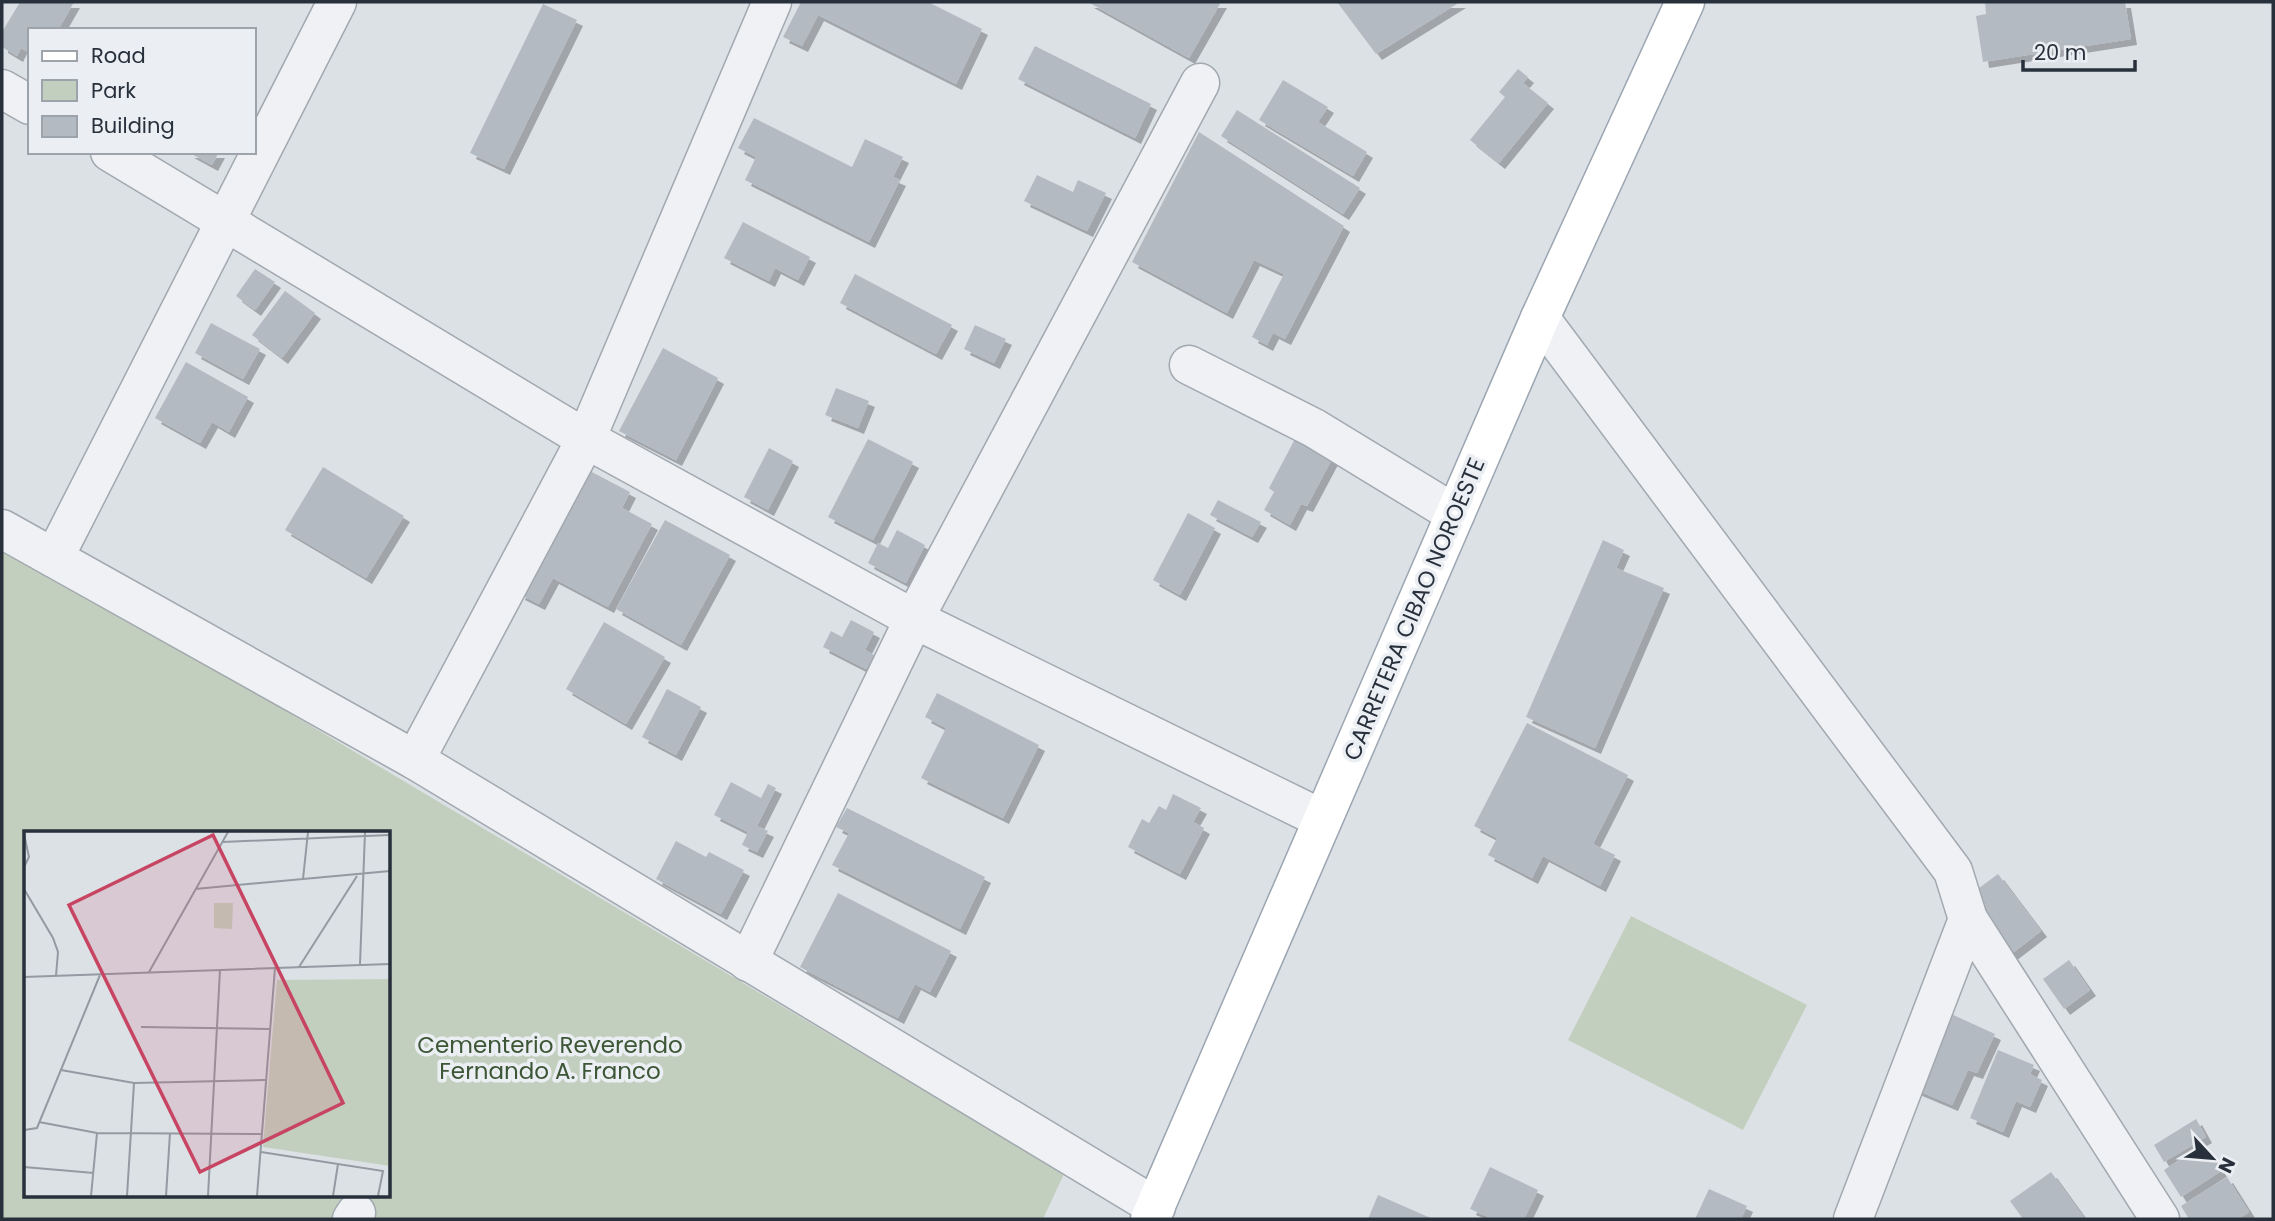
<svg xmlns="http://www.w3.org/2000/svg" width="2275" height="1221" font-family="Poppins,sans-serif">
<defs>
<filter id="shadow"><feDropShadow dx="6" dy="6" stdDeviation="0" flood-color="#0004"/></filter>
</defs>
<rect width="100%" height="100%" fill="#dce1e6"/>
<!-- green -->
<g fill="#c3cfbe" fill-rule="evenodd">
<path d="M2 542 1064 1174 1043 1219H2ZM26 832H388V1195H26Z"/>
<polygon points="1631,916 1807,1005 1743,1130 1568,1040"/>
</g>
<!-- building -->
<g fill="#b4bac2" filter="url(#shadow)">
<polygon points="20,2 74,2 58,30 30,30 30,53 21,48 17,56 2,47 2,32"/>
<polygon points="801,2 928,2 982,29 956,84 818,15 802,46 783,37"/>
<polygon points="1088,2 1221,2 1189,58"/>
<polygon points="1337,2 1460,2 1376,54"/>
<polygon points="1985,2 2125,2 2131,39 1983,62 1976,16 1986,14"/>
<polygon points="543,4 577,20 504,169 470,153"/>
<polygon points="1035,46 1151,104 1135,138 1018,79"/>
<polygon points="1518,69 1528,77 1523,83 1548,103 1499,163 1470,140 1505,97 1499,92"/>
<polygon points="1283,80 1328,107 1318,122 1367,152 1353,176 1259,120"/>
<polygon points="1237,110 1360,188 1343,214 1221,136"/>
<polygon points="754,118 852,167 865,139 903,157 893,177 900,180 869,242 745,180 756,157 738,148"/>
<polygon points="1199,132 1344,226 1285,339 1273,333 1267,345 1252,337 1284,274 1254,260 1227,313 1132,262"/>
<polygon points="188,152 219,152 212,165"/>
<polygon points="1037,175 1073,192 1078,180 1106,193 1087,231 1024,201"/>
<polygon points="743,222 810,257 798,280 775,268 769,281 724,258"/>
<polygon points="255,269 275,282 255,310 236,296"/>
<polygon points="855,274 952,325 936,354 840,303"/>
<polygon points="285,291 315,313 282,358 252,335"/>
<polygon points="211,323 260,349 243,379 195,353"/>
<polygon points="975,325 1006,339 994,363 964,349"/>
<polygon points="663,348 718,378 676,460 619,431"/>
<polygon points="186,362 248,397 229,432 212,422 200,443 155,418"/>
<polygon points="836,388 869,401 858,428 825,415"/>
<polygon points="868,439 913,462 873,540 828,517"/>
<polygon points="1295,439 1332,459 1307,506 1301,504 1290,525 1264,510 1274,492 1269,488"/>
<polygon points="769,448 793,461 768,510 744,497"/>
<polygon points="323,467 404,516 366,578 285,530"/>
<polygon points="586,469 630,492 622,508 652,524 608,607 553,578 539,604 519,594"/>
<polygon points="1218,500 1261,522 1252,537 1210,515"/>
<polygon points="1188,513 1215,528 1180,595 1153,580"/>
<polygon points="665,520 730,555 681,645 616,609"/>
<polygon points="897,530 925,545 906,583 868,563 878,543 888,548"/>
<polygon points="1603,540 1624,550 1616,568 1664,588 1595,748 1526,717"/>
<polygon points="851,620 874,632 865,650 874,655 866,669 823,647 831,631 842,637"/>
<polygon points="604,622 665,657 626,724 566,689"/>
<polygon points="667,689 701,707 676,755 642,737"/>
<polygon points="937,693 1039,745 1003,818 921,778 946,728 925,717"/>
<polygon points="1527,723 1628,775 1593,844 1615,855 1600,886 1543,856 1532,878 1488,855 1497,838 1474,826"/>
<polygon points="731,782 761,798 768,784 776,788 757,826 768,831 757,852 742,845 748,832 714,815"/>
<polygon points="1173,794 1201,808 1193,822 1204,828 1180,874 1128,847 1142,819 1149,823 1159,806 1166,810"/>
<polygon points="847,808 985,877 960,929 832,865 849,833 836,827"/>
<polygon points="676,841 706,857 709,852 744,870 721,914 656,879"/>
<polygon points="1998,874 2041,931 2010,955 1967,897"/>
<polygon points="838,893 951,951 930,992 915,984 898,1018 800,967"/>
<polygon points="2069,960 2090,990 2064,1009 2043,979"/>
<polygon points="1949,1013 1995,1034 1977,1073 1968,1070 1952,1105 1914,1089"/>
<polygon points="1998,1050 2034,1065 2030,1074 2042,1080 2030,1107 2016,1101 2003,1132 1970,1118"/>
<polygon points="2196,1119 2206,1137 2164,1162 2154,1145"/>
<polygon points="2204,1144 2221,1171 2181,1197 2164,1170"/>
<polygon points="1490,1167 1538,1190 1524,1219 1493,1219 1470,1209"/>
<polygon points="2051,1172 2085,1219 2023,1219 2010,1201"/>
<polygon points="2227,1177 2249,1212 2238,1219 2189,1219 2181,1206"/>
<polygon points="1709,1189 1747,1206 1741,1219 1695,1219"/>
<polygon points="1378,1195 1433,1219 1368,1219"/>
</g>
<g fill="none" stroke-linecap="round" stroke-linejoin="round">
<defs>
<g id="minor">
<polyline points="2,89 30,105"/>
<polyline points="110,152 586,439 914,619 1322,819"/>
<polyline points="1540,318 1953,871 1968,919 2160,1219"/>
<polyline points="1189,365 1314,428 1455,514"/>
<polyline points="2,529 415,760 1156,1207"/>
<polyline points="54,558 337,2"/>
<polyline points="415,760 586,439 772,2"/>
<polyline points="748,962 914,619 1200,83"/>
<polyline points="352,1219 356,1213"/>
<polyline points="1853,1219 1968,919"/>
</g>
<polyline id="major" points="1150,1219 1540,318 1685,2"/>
</defs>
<!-- minor casing -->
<use href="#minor" stroke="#a2a8af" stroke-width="41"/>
<!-- major casing -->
<use href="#major" stroke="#9ca6b1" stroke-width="41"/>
<!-- minor -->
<use href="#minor" stroke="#eff1f4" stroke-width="38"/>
<!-- major -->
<use href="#major" stroke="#fff" stroke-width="38"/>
</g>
<g text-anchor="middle" stroke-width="7" stroke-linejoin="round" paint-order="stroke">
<!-- street labels -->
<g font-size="23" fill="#27303b" stroke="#ebeff4">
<text transform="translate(1414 609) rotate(-67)" y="8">CARRETERA CIBAO NOROESTE</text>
</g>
<!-- park labels -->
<g font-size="23" fill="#3d5635" stroke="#ebeff4">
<text x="550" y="1053">Cementerio Reverendo<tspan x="550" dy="26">Fernando A. Franco</tspan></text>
</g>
</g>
<!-- overview -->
<g transform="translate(24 831)">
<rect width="366" height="366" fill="#dce1e6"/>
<path d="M190 72H209L208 98 190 97ZM366 148V335L239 316 253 149Z" fill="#c3cfbe"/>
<path fill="none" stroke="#949aa2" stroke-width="2" d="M0 3 5 26 0 36M199 11 366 4M279 48 284 1M0 58 29 107 34 121 32 145M171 58 366 40M336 133 341 1M275 136 333 45M125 141 204 1M0 146 366 133M117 196 246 198M37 239 110 252 241 249M15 291 73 302 238 303M0 299 13 297 76 144M237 321 359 340 354 365M0 336 70 342M67 365 73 302M103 365 110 252M142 365 146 302M184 365 196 139M233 365 251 137M309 365 314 333"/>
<path fill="#c74562" fill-opacity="0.15" stroke="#c74562" stroke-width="3.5" d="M189 4 319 272 176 341 45 74Z"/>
<rect width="366" height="366" fill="none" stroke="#27303b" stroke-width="3.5"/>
</g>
<!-- border -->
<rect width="2275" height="1221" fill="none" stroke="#27303b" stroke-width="7"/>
<!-- legend -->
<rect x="28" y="28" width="228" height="126" fill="#ebeff4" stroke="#9da3aa" stroke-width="2"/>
<rect x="42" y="51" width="35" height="10" fill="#ffffff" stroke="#9da3aa" stroke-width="2"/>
<text x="91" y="63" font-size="21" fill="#27303b">Road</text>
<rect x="42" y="80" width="35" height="21" fill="#c3cfbe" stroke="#9da3aa" stroke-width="2"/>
<text x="91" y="98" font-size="21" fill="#27303b">Park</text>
<rect x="42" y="116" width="35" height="21" fill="#b4bac2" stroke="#9da3aa" stroke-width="2"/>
<text x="91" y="133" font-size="21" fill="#27303b">Building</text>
<!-- north arrow -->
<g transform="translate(2212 1158) rotate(116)" stroke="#ebeff4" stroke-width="5" paint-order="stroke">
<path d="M0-5L12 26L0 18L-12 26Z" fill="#27303b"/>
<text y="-10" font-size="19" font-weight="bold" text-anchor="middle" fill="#27303b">N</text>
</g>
<!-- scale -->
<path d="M2023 60v10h112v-10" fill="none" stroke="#27303b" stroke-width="3.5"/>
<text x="2034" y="60" font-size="21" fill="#27303b" stroke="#ebeff4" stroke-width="5" paint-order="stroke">20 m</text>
</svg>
